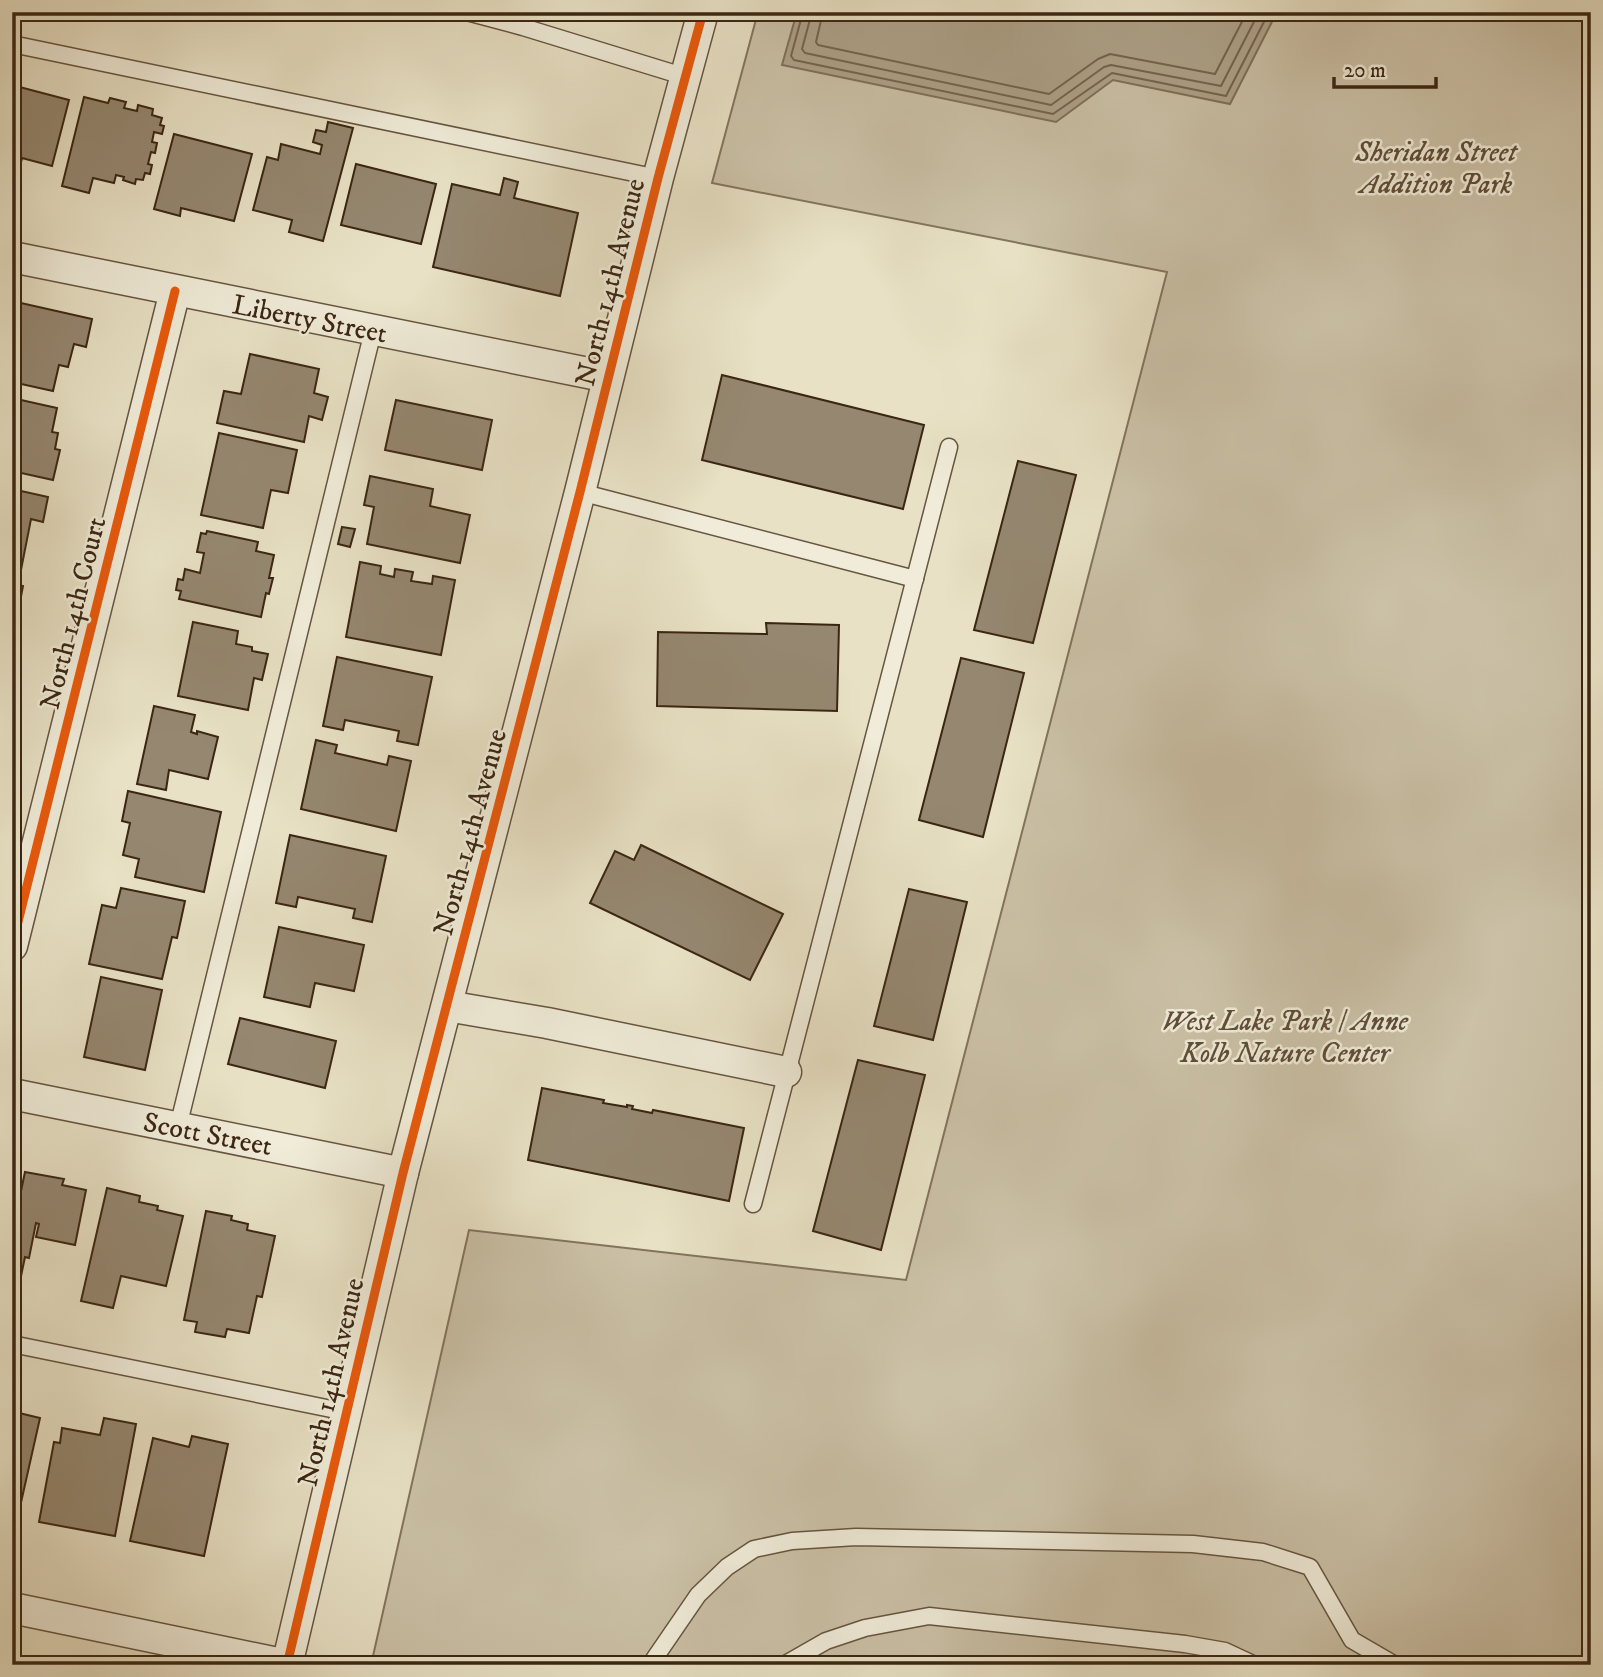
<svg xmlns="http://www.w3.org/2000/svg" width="1603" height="1677" font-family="'IM FELL DW Pica',serif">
<rect width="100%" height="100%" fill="#e8e1c5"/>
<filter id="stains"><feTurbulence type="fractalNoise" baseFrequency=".00286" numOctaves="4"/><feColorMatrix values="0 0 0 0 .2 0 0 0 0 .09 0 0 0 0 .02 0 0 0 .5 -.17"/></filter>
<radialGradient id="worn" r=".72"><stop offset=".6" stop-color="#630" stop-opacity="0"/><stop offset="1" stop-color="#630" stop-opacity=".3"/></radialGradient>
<!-- green -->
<polygon fill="#cbc1a7" stroke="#83745d" stroke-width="2" points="758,12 1591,12 1591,1665 371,1665 469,1230 906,1280 1167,272 712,183"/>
<!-- water -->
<polygon fill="#ada188" stroke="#7f7059" stroke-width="2" points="797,12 1277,12 1230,104 1113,80 1056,122 782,65"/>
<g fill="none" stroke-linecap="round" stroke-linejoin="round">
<!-- shore -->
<g stroke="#74644e" stroke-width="2">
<polyline points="803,12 791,56 794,60 1053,114 1112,73 1226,96 1269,12"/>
<polyline points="812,12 802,49 805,53 1051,105 1104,67 1111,65 1221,86 1259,12"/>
<polyline points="823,12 816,42 818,45 1049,94 1098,59 1110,54 1215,74 1247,12"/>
</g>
</g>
<!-- building -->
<g fill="#958770" stroke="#3b2613" stroke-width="2">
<polygon points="12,52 21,54 16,75 12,74"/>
<polygon points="12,85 69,100 52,166 22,158 20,166 12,164"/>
<polygon points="84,97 108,103 110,98 126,102 124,108 137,111 138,105 153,109 152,115 162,118 160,125 164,126 162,134 154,132 152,142 157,143 155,153 151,152 148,164 152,165 150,174 145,173 143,180 136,179 135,184 123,180 124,177 116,175 114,183 93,178 89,193 62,186"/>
<polygon points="328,122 353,128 323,241 289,232 292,220 253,210 267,157 278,160 281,144 320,154 322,145 313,142 316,130 326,132"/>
<polygon points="174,134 252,154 234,221 181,208 180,216 154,209"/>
<polygon points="356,164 436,184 421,244 341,225"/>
<polygon points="504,178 518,182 514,198 578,213 560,296 433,267 452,184 500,195"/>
<polygon points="12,301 92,319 86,347 74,344 68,367 59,365 53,391 12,382"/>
<polygon points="250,354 319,369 314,393 328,397 322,420 309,416 304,442 217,423 224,391 241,394"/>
<polygon points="722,375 924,425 903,509 702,460"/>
<polygon points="12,398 57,408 52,432 58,433 55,449 60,450 53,480 12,471"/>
<polygon points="396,400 492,420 482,470 385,450"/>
<polygon points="219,433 297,450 288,493 271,490 263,528 201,515"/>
<polygon points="1018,461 1076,475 1033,643 974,630"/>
<polygon points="370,476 433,489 430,506 470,515 460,563 367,544 374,507 364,505"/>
<polygon points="12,489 48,497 43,522 31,519 21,570 12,569"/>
<polygon points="342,527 355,529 350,547 338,544"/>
<polygon points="207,531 258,542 256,551 274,555 269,578 273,578 269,594 266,593 261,617 179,599 181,591 176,590 178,579 183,580 185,569 200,573 204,553 197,552 201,533 206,534"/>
<polygon points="360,562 381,566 380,574 394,577 395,569 413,572 411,581 432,584 433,576 455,580 441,655 346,637"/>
<polygon points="12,584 23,586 18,612 12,610"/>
<polygon points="193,622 238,631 236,644 252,647 252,651 268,654 262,680 254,678 248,710 178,696"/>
<polygon points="766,623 839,625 837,711 657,706 658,632 767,634"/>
<polygon points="337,657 432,677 418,745 397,741 399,731 345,720 343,730 323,726"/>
<polygon points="961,658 1024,673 983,837 919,820"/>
<polygon points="154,706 195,715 191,732 197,734 197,731 218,737 208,779 169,770 166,790 137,784"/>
<polygon points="316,740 337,745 335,753 387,765 389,756 411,761 396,831 301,809"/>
<polygon points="128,791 221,812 204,892 135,877 139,859 123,855 130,823 122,821"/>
<polygon points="290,835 386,856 372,922 353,918 355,909 298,897 296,907 276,903"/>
<polygon points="641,845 783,914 750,980 590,903 615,851 634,860"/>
<polygon points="121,888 185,901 177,938 172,937 162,979 89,964 102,905 116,908"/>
<polygon points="909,889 967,902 933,1040 874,1026"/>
<polygon points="279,927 364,945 354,991 315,983 310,1007 264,997"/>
<polygon points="101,977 162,990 145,1070 84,1057"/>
<polygon points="240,1018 336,1041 325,1088 228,1064"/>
<polygon points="858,1060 925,1075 881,1250 813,1231"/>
<polygon points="542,1088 604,1100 603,1103 627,1107 627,1105 633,1106 632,1109 652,1113 653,1110 744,1128 729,1201 528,1160"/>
<polygon points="25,1172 64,1179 62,1185 86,1190 75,1245 36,1237 39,1224 36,1223 29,1258 25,1257 20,1281 12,1279 12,1234"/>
<polygon points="107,1188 140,1196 139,1202 158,1206 157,1210 183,1216 166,1286 121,1276 113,1308 81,1301"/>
<polygon points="206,1211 232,1216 231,1220 248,1224 247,1230 275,1236 262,1297 257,1296 249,1333 227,1329 225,1337 195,1332 197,1322 184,1320"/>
<polygon points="15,1412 40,1418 20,1507 12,1505 12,1424"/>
<polygon points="104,1418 136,1424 115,1536 39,1522 54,1442 60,1443 62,1428 100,1435"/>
<polygon points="192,1436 228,1444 204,1556 130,1541 153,1438 189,1447"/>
</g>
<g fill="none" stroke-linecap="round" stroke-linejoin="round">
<defs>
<g id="service">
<polyline points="467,12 523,27 686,77"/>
<polyline points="12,44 658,178"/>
<polyline points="580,492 915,579"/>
<polyline points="178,1127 373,331"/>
<polyline points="753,1204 949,447"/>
<polyline points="12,1344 346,1412"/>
<polyline points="650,1665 698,1595 727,1567 754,1549 792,1541 856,1537 1193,1544 1263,1552 1310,1567 1352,1640 1395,1665"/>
<polyline points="784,1665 826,1641 865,1628 929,1616 1185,1644 1225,1651 1255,1665"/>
</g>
<g id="minor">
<polyline points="12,257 608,377"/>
<polyline points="12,946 175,291"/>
<polyline points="447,1006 547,1023 786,1072"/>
<polyline points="12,1094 403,1173"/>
<polyline points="12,1608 287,1665"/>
<polyline points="287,1665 403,1173 580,492 658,178 703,12"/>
</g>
</defs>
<!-- service casing -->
<use href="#service" stroke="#665540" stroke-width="19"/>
<!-- minor casing -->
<use href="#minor" stroke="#665540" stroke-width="33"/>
<!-- service -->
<use href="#service" stroke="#f0ecd9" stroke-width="16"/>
<!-- minor -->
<use href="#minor" stroke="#f0ecd9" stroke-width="30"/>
<defs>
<g id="cycleway">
<polyline points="12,946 175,291"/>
<polyline points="287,1665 403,1173 580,492 658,178 703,12"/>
</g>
</defs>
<!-- cycleway casing -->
<use href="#cycleway" stroke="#f0ecd9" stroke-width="13"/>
<!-- cycleway -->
<use href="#cycleway" stroke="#e8590c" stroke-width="9"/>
</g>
<g text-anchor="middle" stroke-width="5" stroke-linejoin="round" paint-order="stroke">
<!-- park labels -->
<g font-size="28" font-style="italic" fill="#5f4d38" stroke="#f0ecd9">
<text x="1436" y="161">Sheridan Street<tspan x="1436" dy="32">Addition Park</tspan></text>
<text x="1285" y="1030">West Lake Park / Anne<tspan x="1285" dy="32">Kolb Nature Center</tspan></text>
</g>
<!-- street labels -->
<g font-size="28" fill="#3b2613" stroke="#f0ecd9">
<text transform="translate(609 282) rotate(-76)" y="10">North 14th Avenue</text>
<text transform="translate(310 318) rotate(11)" y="10">Liberty Street</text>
<text transform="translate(72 613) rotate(-76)" y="10">North 14th Court</text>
<text transform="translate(469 832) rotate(-75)" y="10">North 14th Avenue</text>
<text transform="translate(208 1133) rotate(11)" y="10">Scott Street</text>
<text transform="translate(330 1382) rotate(-77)" y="10">North 14th Avenue</text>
</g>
</g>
<!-- margin -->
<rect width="1603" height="1677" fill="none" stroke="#e8e1c5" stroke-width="42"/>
<rect x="14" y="14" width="1575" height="1649" fill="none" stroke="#3b2613" stroke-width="3.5"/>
<rect x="21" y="21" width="1561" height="1635" fill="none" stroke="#3b2613" stroke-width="2"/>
<!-- scale -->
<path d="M1334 77v10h102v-10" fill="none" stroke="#3b2613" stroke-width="3.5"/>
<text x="1344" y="77" font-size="21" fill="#3b2613" stroke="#f0ecd9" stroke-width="5" paint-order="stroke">20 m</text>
<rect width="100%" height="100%" filter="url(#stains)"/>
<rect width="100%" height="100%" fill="url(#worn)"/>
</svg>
